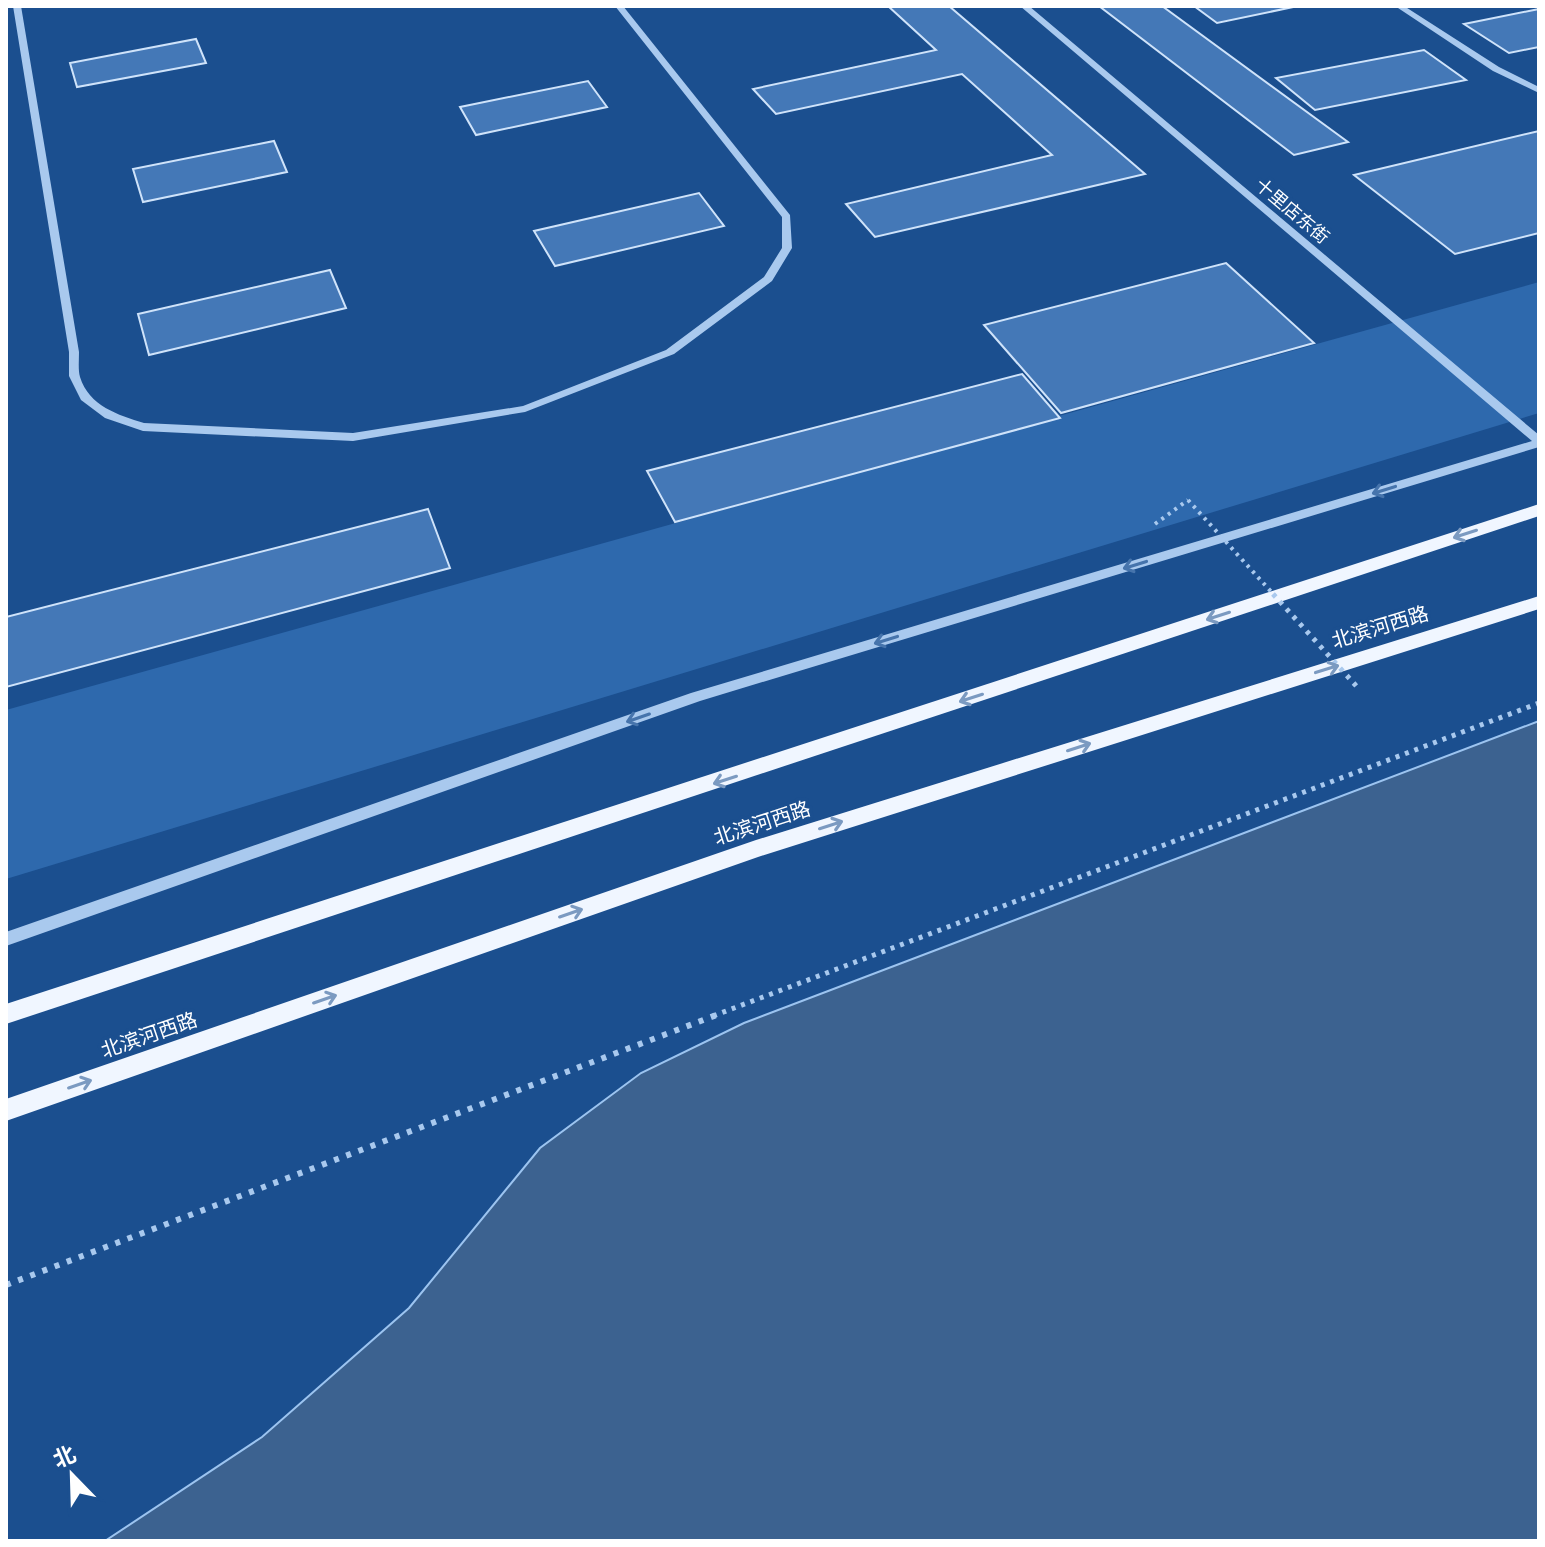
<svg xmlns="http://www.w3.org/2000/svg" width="1545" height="1547" font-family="'Archivo Narrow','Noto Sans SC',sans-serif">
<rect width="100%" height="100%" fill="#1b4f8f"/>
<!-- green -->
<polygon fill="#2e69ad" points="1539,282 1539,413 6,879 6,710"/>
<!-- water -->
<polygon fill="#3c6290" stroke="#9cc4f0" stroke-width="2" points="1539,721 1539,1541 105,1541 262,1437 409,1308 540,1148 641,1073 744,1023"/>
<!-- building -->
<g fill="#4478b7" stroke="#cfe3fa" stroke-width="2">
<polygon points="888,6 949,6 1145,174 875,237 846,204 1052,155 962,74 776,114 753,89 936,50"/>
<polygon points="1099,6 1162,6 1348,142 1294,155"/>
<polygon points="1194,6 1298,6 1217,23"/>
<polygon points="1539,9 1539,47 1509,53 1464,24"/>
<polygon points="196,39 206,63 77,87 70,63"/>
<polygon points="1424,50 1466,80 1315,110 1276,78"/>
<polygon points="588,81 607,107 476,135 460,107"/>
<polygon points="1539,131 1539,233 1455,254 1354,175"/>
<polygon points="274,141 287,172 143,202 133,169"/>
<polygon points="699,193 724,226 555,266 534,231"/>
<polygon points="1226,263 1314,343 1061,413 984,325"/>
<polygon points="330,270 346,308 149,355 138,314"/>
<polygon points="1022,374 1060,418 675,522 647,471"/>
<polygon points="428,509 450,568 6,687 6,617"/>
</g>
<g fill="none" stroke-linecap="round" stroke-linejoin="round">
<!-- path-far2 -->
<polyline stroke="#a9c9ee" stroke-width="4" stroke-dasharray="3 5" stroke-linecap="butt" points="1155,524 1188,500"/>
<!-- path-far1 -->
<polyline stroke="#a9c9ee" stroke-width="5" stroke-dasharray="4 6" stroke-linecap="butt" points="713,1016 1539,703"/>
<!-- path -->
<polyline stroke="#a9c9ee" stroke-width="6" stroke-dasharray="5 8" stroke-linecap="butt" points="6,1285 719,1014"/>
<!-- minor -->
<g fill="#a9c9ee" fill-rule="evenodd">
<path d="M13 6H21L79 352C79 360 78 370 80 377 89 406 118 415 144 423L353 433 523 406 666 350 764 277 782 248V217L615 6H623L790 215 792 248 772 281 674 354 525 412 353 441 143 431 105 418 81 400 69 376V352Z"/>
<polygon points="1020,6 1029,6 1539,435 1539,447 700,701 6,946 6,932 691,693 1532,441"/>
<polygon points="1395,6 1404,6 1499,67 1539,87 1539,93 1493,71"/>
</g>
<!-- major -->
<g fill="#f0f6ff" fill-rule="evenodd">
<polygon points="1539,504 1539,516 6,1024 6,1004"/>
<polygon points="1539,596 1539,609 758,857 6,1121 6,1099 756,840"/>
</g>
<!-- path-bridge-far1 -->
<polyline stroke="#a9c9ee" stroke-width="4" stroke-dasharray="3 5" stroke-linecap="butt" points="1188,500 1275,596"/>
<!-- path-bridge -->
<polyline stroke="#a9c9ee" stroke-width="5" stroke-dasharray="4 6" stroke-linecap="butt" points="1273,594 1359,689"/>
</g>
<!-- one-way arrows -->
<defs><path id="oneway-shaft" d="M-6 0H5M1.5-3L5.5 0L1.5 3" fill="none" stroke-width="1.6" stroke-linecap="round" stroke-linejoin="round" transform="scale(2)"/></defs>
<g stroke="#4674ac">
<use href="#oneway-shaft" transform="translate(1384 490) rotate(163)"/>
<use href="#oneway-shaft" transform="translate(1135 565) rotate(163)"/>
<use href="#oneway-shaft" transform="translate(886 640) rotate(163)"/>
<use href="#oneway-shaft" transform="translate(638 718) rotate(161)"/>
</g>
<g stroke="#7b9ac1">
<use href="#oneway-shaft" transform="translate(1465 534) rotate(162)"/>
<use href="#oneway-shaft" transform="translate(1218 616) rotate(162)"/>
<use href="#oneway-shaft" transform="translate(1327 669) rotate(-17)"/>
<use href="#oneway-shaft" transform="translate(971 698) rotate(162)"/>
<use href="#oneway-shaft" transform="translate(1079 747) rotate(-18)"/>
<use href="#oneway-shaft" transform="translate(725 780) rotate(162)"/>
<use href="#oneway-shaft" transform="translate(831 825) rotate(-18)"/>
<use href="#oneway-shaft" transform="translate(571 913) rotate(-19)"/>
<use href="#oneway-shaft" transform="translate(325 999) rotate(-19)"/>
<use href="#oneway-shaft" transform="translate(80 1084) rotate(-19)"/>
</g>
<g text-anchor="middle" stroke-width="7" stroke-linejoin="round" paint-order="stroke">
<!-- far-street labels -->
<g font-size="18" fill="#fff" stroke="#1b4f8f">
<text transform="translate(1292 211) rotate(40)" y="6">十里店东街</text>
</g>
<!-- street labels -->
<g font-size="20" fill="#fff" stroke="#1b4f8f">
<text transform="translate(1380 627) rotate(-17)" y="7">北滨河西路</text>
<text transform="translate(762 823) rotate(-18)" y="7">北滨河西路</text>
<text transform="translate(149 1035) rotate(-19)" y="7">北滨河西路</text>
</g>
</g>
<!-- border -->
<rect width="1545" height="1547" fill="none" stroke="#ffffff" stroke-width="16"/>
<!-- north arrow -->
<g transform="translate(72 1475) rotate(337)" stroke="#1b4f8f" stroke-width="6" paint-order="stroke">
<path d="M0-6L14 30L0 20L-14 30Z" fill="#ffffff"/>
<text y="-12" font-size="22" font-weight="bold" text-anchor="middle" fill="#ffffff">北</text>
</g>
</svg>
